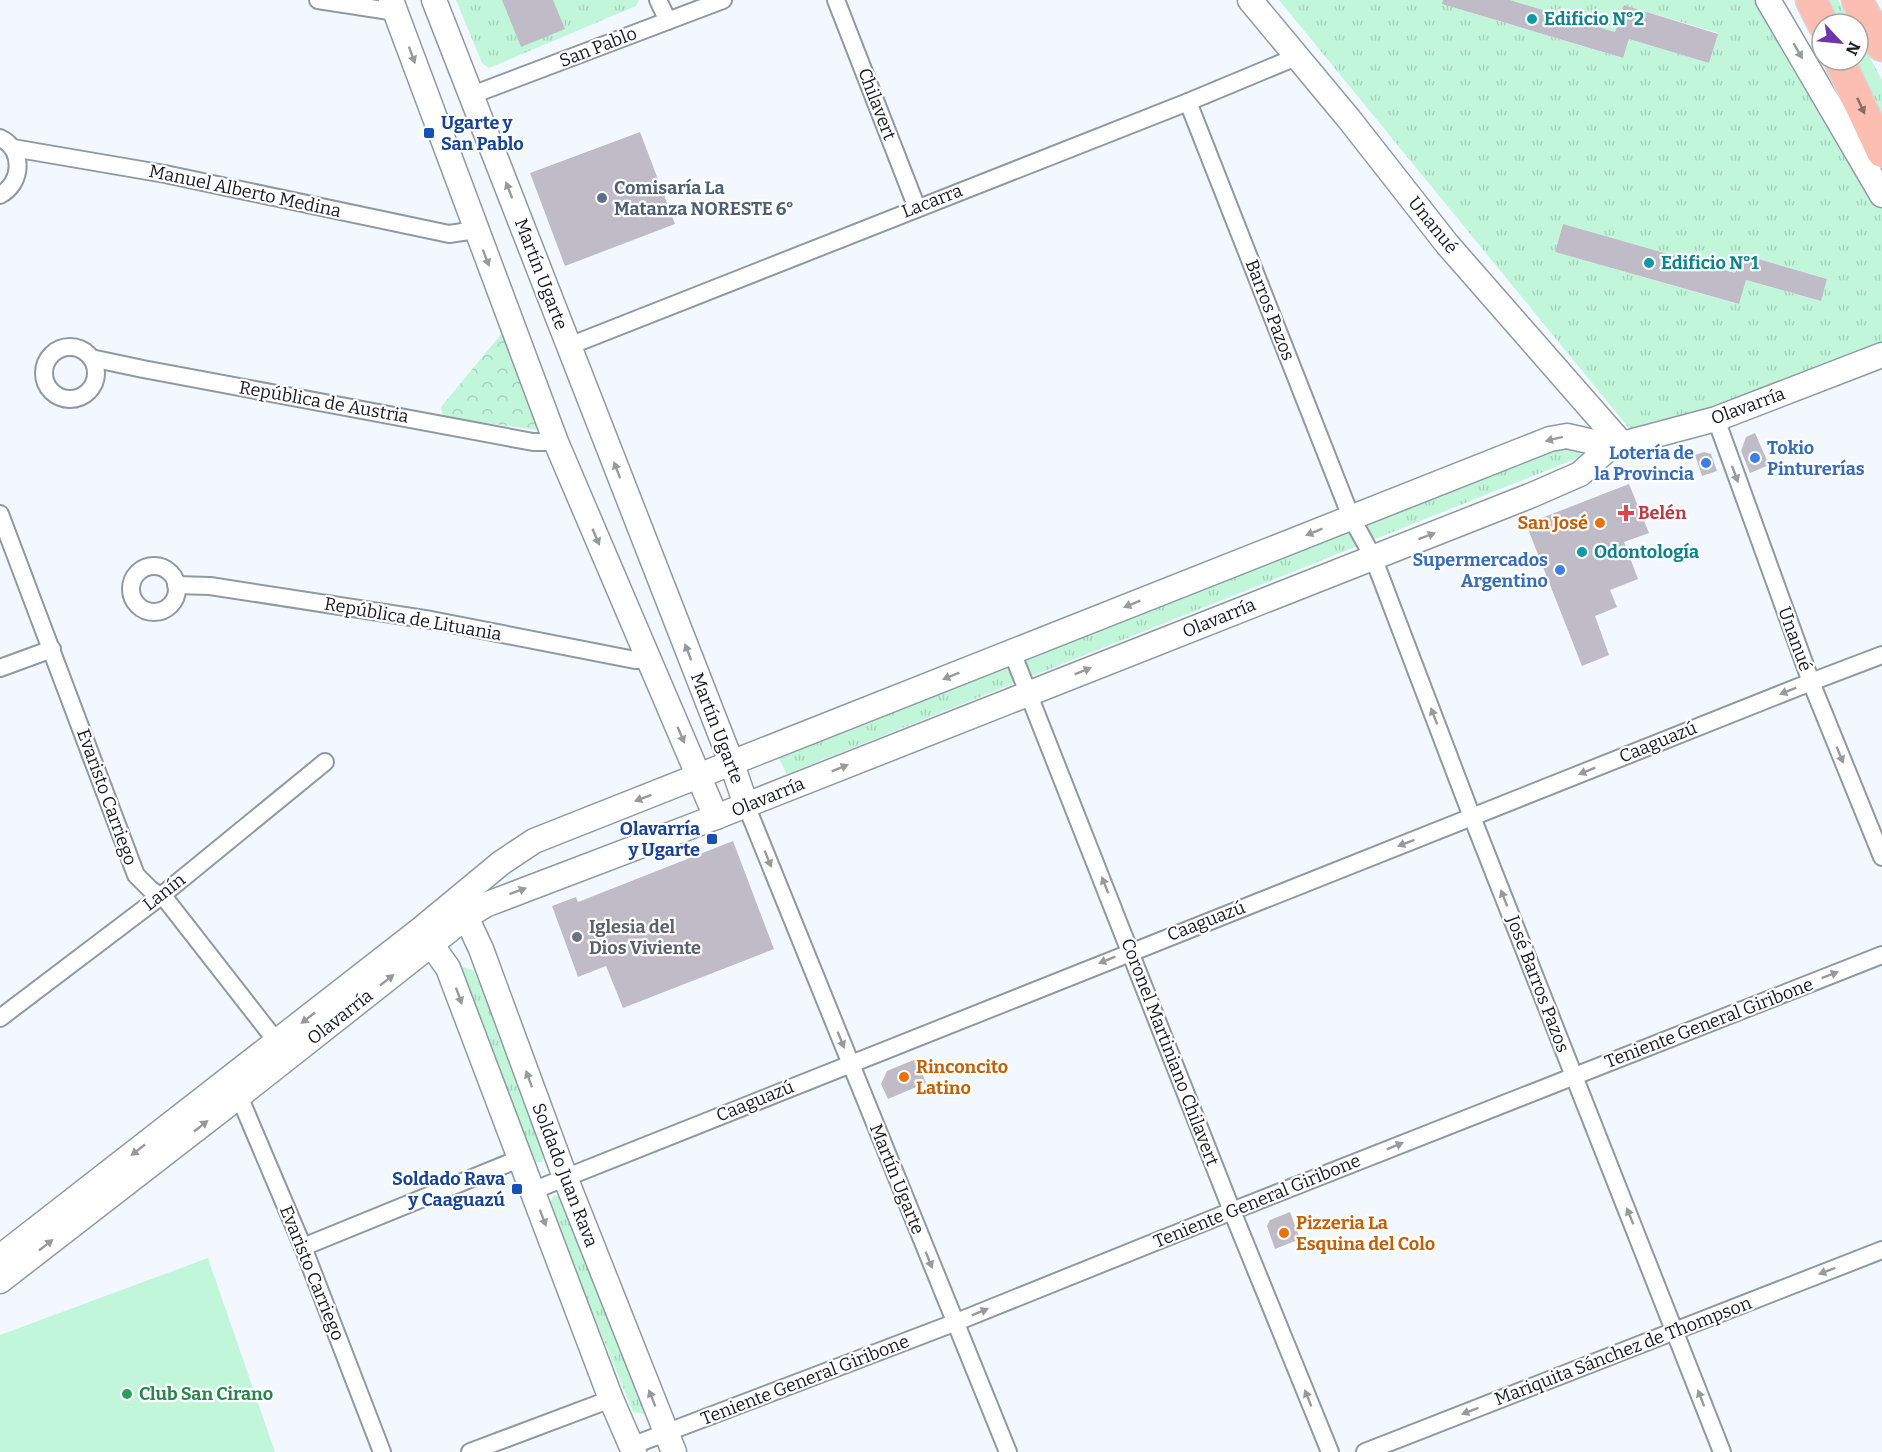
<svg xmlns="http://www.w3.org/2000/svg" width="1882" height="1452" font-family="Bitter,serif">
<defs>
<pattern id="grass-tufts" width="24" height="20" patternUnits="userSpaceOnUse" patternTransform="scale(1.5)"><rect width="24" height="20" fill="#c2f6db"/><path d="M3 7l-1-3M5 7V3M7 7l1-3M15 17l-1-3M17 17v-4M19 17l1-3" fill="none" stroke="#a6d2bc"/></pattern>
<pattern id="park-crowns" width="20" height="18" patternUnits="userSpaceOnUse" patternTransform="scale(1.5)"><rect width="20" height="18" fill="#c2f6db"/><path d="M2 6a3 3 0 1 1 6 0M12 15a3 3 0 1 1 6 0" fill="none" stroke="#a6d2bc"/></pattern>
</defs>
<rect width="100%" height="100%" fill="#f3f8fe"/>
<!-- grass -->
<g fill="url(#grass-tufts)" fill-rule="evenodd">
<polygon points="456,0 639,0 636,6 489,68 482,63"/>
<path d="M1279 0H1450L1449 6 1622 58 1629 39 1709 63 1718 33 1624 5 1615 32 1510 0H1760L1882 209V344L1654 428 1636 431 1628 427ZM1563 224 1735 273 1741 254 1827 279 1820 301 1746 280 1738 304 1555 252Z"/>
<polygon points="1822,0 1838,0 1851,24 1833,24"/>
<polygon points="1858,36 1882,80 1882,130 1850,60 1858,60"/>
<polygon points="1571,444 1583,456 787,774 778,757"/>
<polygon points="464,967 474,971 545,1151 542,1162 535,1162 532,1157 459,971"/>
<polygon points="554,1195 564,1199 646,1409 644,1414 633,1412 549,1205"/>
</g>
<!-- park -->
<polygon fill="url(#park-crowns)" points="502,333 541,426 537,430 443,417 441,407"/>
<!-- pitch -->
<polygon fill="#c2f6db" points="208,1258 275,1452 0,1452 0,1335"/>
<!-- building -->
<g fill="#c0bcc7">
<polygon points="502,0 553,0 565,29 521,47"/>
<polygon points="1443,0 1510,0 1615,32 1624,5 1718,34 1709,63 1629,39 1623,58 1442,4"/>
<polygon points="640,132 675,224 565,266 530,173"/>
<polygon points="1563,224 1735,273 1741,254 1827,279 1821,301 1746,280 1739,304 1555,252"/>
<polygon points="1755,433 1769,465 1750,473 1741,451 1746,437"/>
<polygon points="1704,452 1711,454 1717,471 1702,476 1695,455"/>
<polygon points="1629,484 1649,533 1624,542 1638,579 1610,590 1617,607 1595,616 1609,655 1582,666 1526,524"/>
<polygon points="733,841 774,949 623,1008 606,966 578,977 552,906 576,897 578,902"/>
<polygon points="916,1059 926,1083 888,1099 881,1084 887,1071"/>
<polygon points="1290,1212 1300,1239 1275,1249 1267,1226 1270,1220"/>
</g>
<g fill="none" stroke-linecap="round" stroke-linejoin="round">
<defs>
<g id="street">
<polyline points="318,0 396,12"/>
<polyline points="658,0 668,21"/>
<polyline points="836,0 917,208"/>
<polyline points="472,95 723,0"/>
<polyline points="1188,102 1351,517 1373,557 1472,817 1722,1452"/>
<path d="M0 138C24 149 23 183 0 195"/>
<polyline points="13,148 165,174 449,234 476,230"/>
<polyline points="569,346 1188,102 1296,57"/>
<circle cx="70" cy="373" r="26"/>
<polyline points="91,358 143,369 533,442 556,442"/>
<polyline points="1716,419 1811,682 1882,857"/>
<polyline points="0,514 136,875 150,889 167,901 277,1042"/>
<circle cx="154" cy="589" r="23"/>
<polyline points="176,585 210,586 431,620 635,660 649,660"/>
<polyline points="1012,652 1232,1211 1330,1452"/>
<polyline points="0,668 52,649"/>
<polyline points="746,805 1008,1452"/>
<polyline points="0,1018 161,896 325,762"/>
<polyline points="239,1096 303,1247 382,1452"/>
<polyline points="532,1191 1811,682 1882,655"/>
<polyline points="303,1247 519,1159"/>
<polyline points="631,1446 954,1323 1232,1211 1882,955"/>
<polyline points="470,1452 611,1399"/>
<polyline points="1365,1452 1882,1250"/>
</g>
<g id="secondary">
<polyline points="391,0 556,442 716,817"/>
<polyline points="434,0 732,764 746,805"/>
<polyline points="1250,0 1349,119 1447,244 1622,444"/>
<polyline points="1768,0 1882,195"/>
<polyline points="460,904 481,949 565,1177 674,1452"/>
<polyline points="423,933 448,968 611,1399 634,1452"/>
<polyline points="0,1257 420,930 501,863 534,841 1550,439 1567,436 1611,446 1622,444 1716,419 1882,355"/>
<polyline points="0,1281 239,1096 466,917 485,905 716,817 1532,495 1580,474 1611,446"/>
</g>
<g id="highway">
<polyline points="1811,0 1823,24"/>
<polyline points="1857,0 1882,46"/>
<polyline points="1839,60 1882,152"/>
</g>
</defs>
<!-- street casing -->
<use href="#street" stroke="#9099a1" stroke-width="20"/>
<!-- secondary casing -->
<use href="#secondary" stroke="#9099a1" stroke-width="27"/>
<!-- highway casing -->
<use href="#highway" stroke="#d5d6d7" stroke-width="33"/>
<!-- street -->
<use href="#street" stroke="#fff" stroke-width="16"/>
<!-- secondary -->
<use href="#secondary" stroke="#fff" stroke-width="24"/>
<!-- highway -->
<use href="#highway" stroke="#fbbeb1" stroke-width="30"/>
</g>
<!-- one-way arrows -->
<defs><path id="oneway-solid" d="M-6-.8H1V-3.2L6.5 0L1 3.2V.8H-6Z" transform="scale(1.5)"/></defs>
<g fill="#97999a">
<use href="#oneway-solid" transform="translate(1798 51) rotate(60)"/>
<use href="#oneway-solid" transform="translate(412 55) rotate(70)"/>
<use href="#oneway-solid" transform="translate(509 190) rotate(-111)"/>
<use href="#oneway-solid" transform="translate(486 258) rotate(69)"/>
<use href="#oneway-solid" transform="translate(1554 439) rotate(166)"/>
<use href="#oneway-solid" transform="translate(617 470) rotate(-111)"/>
<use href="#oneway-solid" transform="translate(1735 474) rotate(70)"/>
<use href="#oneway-solid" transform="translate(1314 532) rotate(158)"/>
<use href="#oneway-solid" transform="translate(1427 536) rotate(-21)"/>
<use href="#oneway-solid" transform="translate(596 537) rotate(67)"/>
<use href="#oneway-solid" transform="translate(1132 604) rotate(158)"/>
<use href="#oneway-solid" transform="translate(688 652) rotate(-111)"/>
<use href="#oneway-solid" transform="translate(1083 671) rotate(-22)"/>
<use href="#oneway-solid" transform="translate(951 676) rotate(158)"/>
<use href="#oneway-solid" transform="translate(1788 691) rotate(158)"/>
<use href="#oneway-solid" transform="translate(1434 716) rotate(-111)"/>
<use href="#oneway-solid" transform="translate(681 735) rotate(67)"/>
<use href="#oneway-solid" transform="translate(1840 755) rotate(68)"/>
<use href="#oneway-solid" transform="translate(840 768) rotate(-22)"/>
<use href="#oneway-solid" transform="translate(1587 771) rotate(158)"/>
<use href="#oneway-solid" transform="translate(643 798) rotate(159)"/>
<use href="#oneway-solid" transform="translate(1406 843) rotate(159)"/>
<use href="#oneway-solid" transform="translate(768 859) rotate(68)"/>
<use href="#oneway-solid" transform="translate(1105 885) rotate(-112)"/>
<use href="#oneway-solid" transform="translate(518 891) rotate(-20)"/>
<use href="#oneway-solid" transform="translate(1504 898) rotate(-111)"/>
<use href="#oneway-solid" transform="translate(1107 960) rotate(158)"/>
<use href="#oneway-solid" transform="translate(1830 975) rotate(-21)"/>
<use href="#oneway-solid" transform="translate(387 980) rotate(-38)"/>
<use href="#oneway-solid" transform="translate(459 996) rotate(70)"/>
<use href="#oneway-solid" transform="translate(308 1018) rotate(142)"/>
<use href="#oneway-solid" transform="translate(841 1040) rotate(68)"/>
<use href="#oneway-solid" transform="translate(529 1079) rotate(-110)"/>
<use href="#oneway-solid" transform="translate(201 1126) rotate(-38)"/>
<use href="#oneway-solid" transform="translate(1395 1146) rotate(-22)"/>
<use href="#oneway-solid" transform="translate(138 1150) rotate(142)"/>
<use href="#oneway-solid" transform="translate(1630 1216) rotate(-112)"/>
<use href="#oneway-solid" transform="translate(543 1218) rotate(69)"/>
<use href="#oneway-solid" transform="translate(46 1245) rotate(-38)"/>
<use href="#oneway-solid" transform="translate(929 1260) rotate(68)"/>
<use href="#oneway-solid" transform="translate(1827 1271) rotate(159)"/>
<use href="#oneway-solid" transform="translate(980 1312) rotate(-22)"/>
<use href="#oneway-solid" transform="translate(652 1398) rotate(-112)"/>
<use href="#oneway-solid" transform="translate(1308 1398) rotate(-112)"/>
<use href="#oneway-solid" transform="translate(1701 1398) rotate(-111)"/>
<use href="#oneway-solid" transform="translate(1470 1411) rotate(159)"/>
</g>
<use fill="#8a6d68" href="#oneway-solid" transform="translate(1861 106) rotate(65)"/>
<!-- markers -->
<g fill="#0f9aa8" stroke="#fff" stroke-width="2">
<circle cx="1532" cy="19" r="6"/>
<circle cx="1649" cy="263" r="6"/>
<circle cx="1582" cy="552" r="6"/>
</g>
<g fill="#1a4fb4" stroke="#fff" stroke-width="2">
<rect x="423" y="127" width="12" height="12" rx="3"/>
<rect x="706" y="833" width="12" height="12" rx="3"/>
<rect x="511" y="1183" width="12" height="12" rx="3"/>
</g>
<circle fill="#5c6f8a" stroke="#fff" stroke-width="2" cx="602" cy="198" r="6"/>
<g fill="#3f7fe0" stroke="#fff" stroke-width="2">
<circle cx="1755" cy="458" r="6"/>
<circle cx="1706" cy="463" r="6"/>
<circle cx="1560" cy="570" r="6"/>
</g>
<path fill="#e0444e" stroke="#fff" stroke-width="2" d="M1623 504h6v6h6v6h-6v6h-6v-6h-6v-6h6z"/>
<g fill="#e8710a" stroke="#fff" stroke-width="2">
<circle cx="1600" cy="523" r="6"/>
<circle cx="904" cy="1077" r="6"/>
<circle cx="1284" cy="1233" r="6"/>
</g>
<circle fill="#6b7280" stroke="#fff" stroke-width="2" cx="577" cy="937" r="6"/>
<circle fill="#2e9e5b" stroke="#fff" stroke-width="2" cx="127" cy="1394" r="6"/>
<g text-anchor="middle" stroke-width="4.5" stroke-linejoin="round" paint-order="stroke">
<!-- culture labels -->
<g font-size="18" font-weight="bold" fill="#0d838f" stroke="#fff" text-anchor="start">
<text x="1544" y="25">Edificio N°2</text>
<text x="1661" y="269">Edificio N°1</text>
<text x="1594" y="558">Odontología</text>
</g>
<!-- street labels -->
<g font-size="18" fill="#181c1f" stroke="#fff">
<text transform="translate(598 47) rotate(-21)" y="6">San Pablo</text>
<text transform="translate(877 104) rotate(69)" y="6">Chilavert</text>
<text transform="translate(245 191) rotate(12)" y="6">Manuel Alberto Medina</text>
<text transform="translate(932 201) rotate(-21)" y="6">Lacarra</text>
<text transform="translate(1433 225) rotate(51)" y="6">Unanué</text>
<text transform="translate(541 274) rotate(69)" y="6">Martín Ugarte</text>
<text transform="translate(1270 310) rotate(69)" y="6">Barros Pazos</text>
<text transform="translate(324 402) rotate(10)" y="6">República de Austria</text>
<text transform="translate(1748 406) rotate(-20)" y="6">Olavarría</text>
<text transform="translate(1219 618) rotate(-22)" y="6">Olavarría</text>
<text transform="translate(413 619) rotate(10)" y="6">República de Lituania</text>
<text transform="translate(1795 639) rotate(70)" y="6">Unanué</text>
<text transform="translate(717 728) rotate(69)" y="6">Martín Ugarte</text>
<text transform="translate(1658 742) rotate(-22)" y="6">Caaguazú</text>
<text transform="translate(107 797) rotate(70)" y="6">Evaristo Carriego</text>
<text transform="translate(768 797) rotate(-22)" y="6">Olavarría</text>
<text transform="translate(164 892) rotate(-38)" y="6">Lanín</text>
<text transform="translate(1206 921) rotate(-21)" y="6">Caaguazú</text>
<text transform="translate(1538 984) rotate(69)" y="6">José Barros Pazos</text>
<text transform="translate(340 1017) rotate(-38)" y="6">Olavarría</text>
<text transform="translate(1709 1023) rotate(-21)" y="6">Teniente General Giribone</text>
<text transform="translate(1170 1052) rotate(69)" y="6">Coronel Martiniano Chilavert</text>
<text transform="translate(755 1101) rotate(-22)" y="6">Caaguazú</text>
<text transform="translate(565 1175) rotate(69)" y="6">Soldado Juan Rava</text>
<text transform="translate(897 1179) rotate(68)" y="6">Martín Ugarte</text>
<text transform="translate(1257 1201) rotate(-22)" y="6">Teniente General Giribone</text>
<text transform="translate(312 1273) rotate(68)" y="6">Evaristo Carriego</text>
<text transform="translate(1623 1351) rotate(-21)" y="6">Mariquita Sánchez de Thompson</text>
<text transform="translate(805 1380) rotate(-21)" y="6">Teniente General Giribone</text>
</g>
<!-- transit labels -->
<g font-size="18" font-weight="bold" fill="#164399" stroke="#fff" text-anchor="end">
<text x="441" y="129" text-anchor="start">Ugarte y<tspan x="441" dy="21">San Pablo</tspan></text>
<text x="700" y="835">Olavarría<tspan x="700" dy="21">y Ugarte</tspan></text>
<text x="505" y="1185">Soldado Rava<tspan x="505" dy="21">y Caaguazú</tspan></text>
</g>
<!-- service labels -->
<g font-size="18" font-weight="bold" fill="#4e5e75" stroke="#fff" text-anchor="start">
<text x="614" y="194">Comisaría La<tspan x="614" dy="21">Matanza NORESTE 6°</tspan></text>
</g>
<!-- shop labels -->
<g font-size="18" font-weight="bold" fill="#366cbe" stroke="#fff" text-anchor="end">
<text x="1767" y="454" text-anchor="start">Tokio<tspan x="1767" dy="21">Pinturerías</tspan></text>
<text x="1694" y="459">Lotería de<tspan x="1694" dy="21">la Provincia</tspan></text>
<text x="1548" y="566">Supermercados<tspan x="1548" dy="21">Argentino</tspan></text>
</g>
<!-- health labels -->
<g font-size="18" font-weight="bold" fill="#be3a42" stroke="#fff" text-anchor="start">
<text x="1638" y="519">Belén</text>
</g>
<!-- food labels -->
<g font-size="18" font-weight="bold" fill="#c56008" stroke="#fff" text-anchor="start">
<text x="1588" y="529" text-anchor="end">San José</text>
<text x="916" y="1073">Rinconcito<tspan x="916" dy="21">Latino</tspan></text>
<text x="1296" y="1229">Pizzeria La<tspan x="1296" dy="21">Esquina del Colo</tspan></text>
</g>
<!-- worship labels -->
<g font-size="18" font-weight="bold" fill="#5b616d" stroke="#fff" text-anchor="start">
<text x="589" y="933">Iglesia del<tspan x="589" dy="21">Dios Viviente</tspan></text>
</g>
<!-- leisure labels -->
<g font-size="18" font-weight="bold" fill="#27864d" stroke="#fff" text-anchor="start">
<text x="139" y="1400">Club San Cirano</text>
</g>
</g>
<!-- north arrow -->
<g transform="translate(1840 42) rotate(116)"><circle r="28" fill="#ffffff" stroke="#a3a4a5" stroke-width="1.5"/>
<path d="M0-4.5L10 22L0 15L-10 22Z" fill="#7034a9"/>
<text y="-9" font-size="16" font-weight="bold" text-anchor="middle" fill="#181c1f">N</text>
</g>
</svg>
